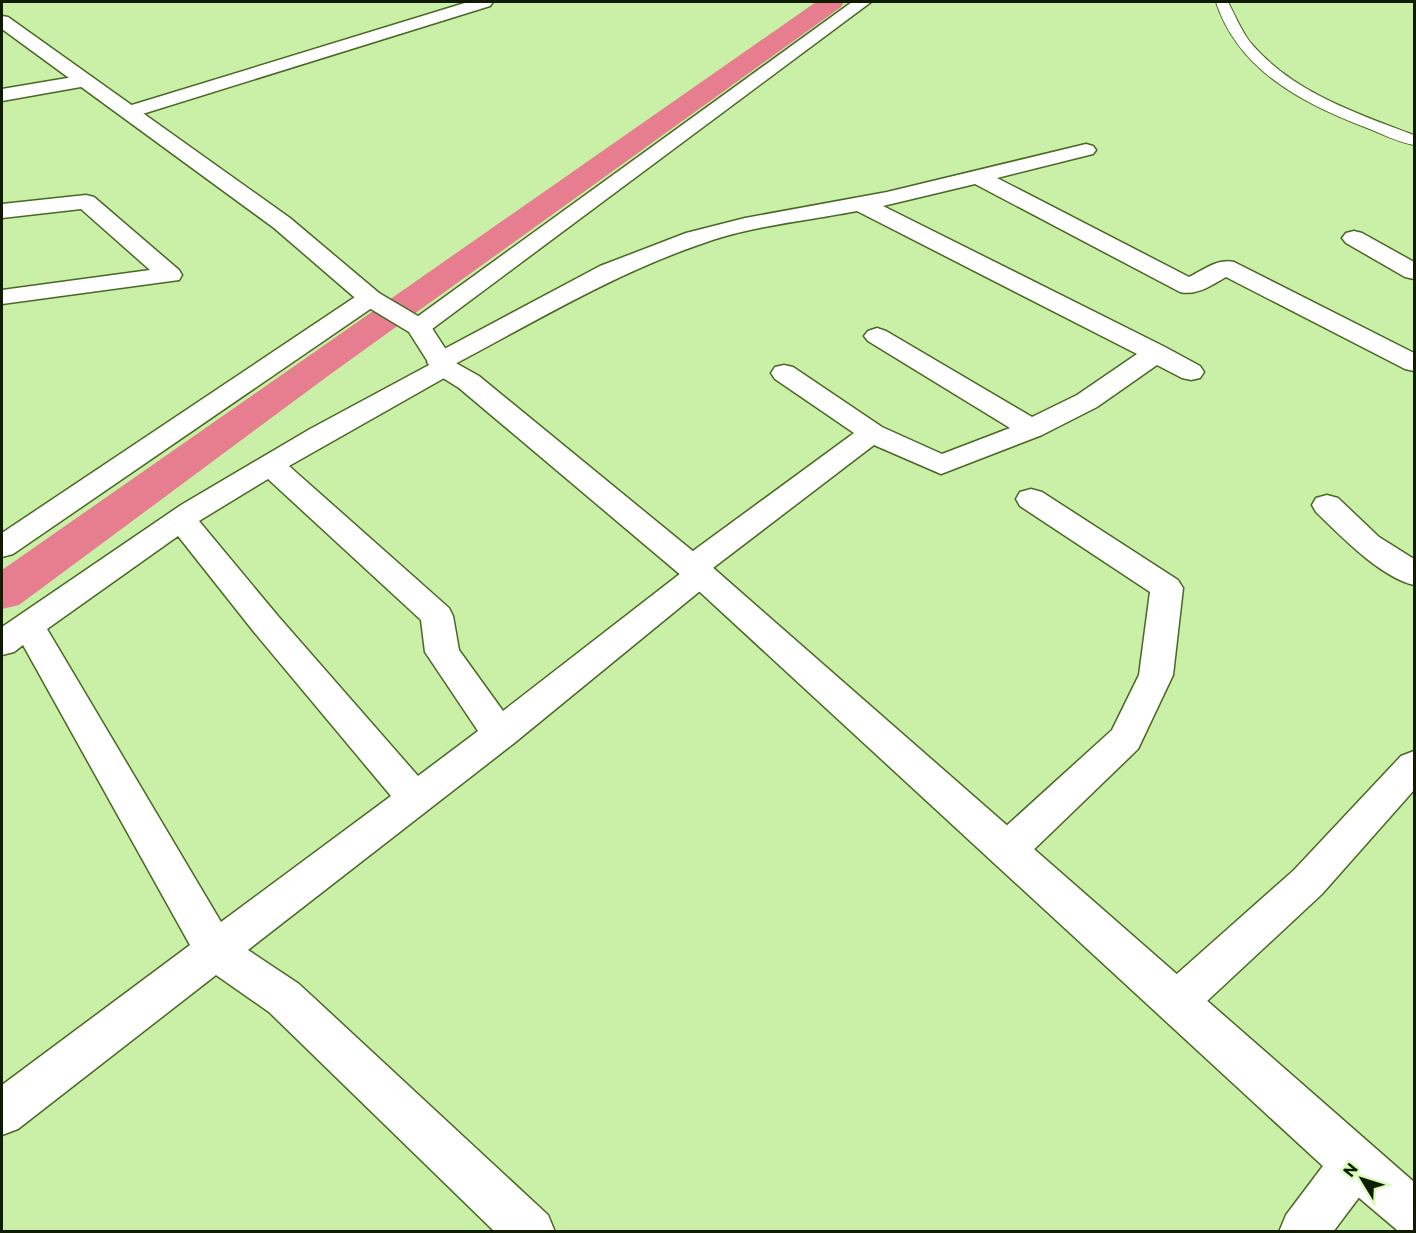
<svg xmlns="http://www.w3.org/2000/svg" width="1416" height="1233" font-family="Commissioner,sans-serif">
<rect width="100%" height="100%" fill="#caefa6"/>
<g fill="none" stroke-linecap="round" stroke-linejoin="round">
<!-- canal -->
<polygon fill="#e77e90" fill-rule="evenodd" points="816,2 844,2 841,7 332,373 19,605 2,609 2,570"/>
<defs>
<path id="lane" d="M1216 2H1228C1235 15 1241 30 1250 42 1292 92 1356 113 1414 135V145C1398 142 1382 134 1367 128 1303 104 1238 70 1216 2Z"/>
<g id="street">
<polygon points="468,2 493,2 490,6 136,116 122,116 119,112 122,108"/>
<polygon points="852,2 871,2 428,332 419,335 410,332 406,327 410,322"/>
<polygon points="85,75 92,77 95,81 92,85 2,101 2,89"/>
<path d="M1086 144 1093 146 1096 150 1093 154 997 178 1189 277C1203 270 1218 258 1234 262L1414 353V371L1405 369 1226 277C1212 285 1197 296 1180 292L975 184 883 206 1165 347 1200 366 1204 372 1200 378 1191 380 1182 378 1157 365 1097 407 1042 435 941 474 874 445 713 568 716 574 711 582 513 744 248 950 299 984 548 1215 555 1232H495L269 1012 216 975 18 1129 2 1135V1085L190 945 23 645 14 652 2 655V627L181 505 310 429 429 365 427 362 431 356 600 266 686 233 745 218 887 192ZM857 211 1137 354 1077 395 1032 417 886 331 877 328 868 331 864 336 868 341 1010 428 942 454 882 427 793 367 784 365 775 367 771 373 775 379 854 433 682 559 677 567 681 573 503 711 459 650 453 616 449 608 289 466 453 373 457 367 455 364C536 321 614 274 701 244 750 226 805 221 857 211ZM268 479 421 620 425 652 478 731 418 776 278 616 199 521ZM178 536 254 632 391 796 221 922 47 629Z"/>
<polygon points="86,195 94,197 179,270 182,275 179,280 2,304 2,290 150,270 81,209 2,218 2,204"/>
<polygon points="1354,231 1362,233 1414,262 1414,279 1405,277 1346,243 1342,238 1346,233"/>
<polygon points="370,291 379,293 382,298 379,303 13,554 2,557 2,533 361,293"/>
<polygon points="1031,489 1042,492 1178,580 1183,588 1173,675 1138,749 1021,862 1007,866 993,862 987,850 993,838 1112,730 1139,675 1150,592 1020,506 1016,499 1020,492"/>
<path d="M1327 495 1338 498 1379 537 1414 559V585C1380 577 1341 536 1316 512L1312 505 1316 498Z"/>
<polygon points="1414,751 1414,790 1322,894 1191,1016 1176,1022 1161,1016 1155,1002 1161,988 1294,870 1401,756"/>
<polygon points="1355,1139 1372,1146 1379,1163 1372,1180 1333,1232 1279,1232 1286,1215 1338,1146"/>
</g>
<polygon id="secondary" points="2,16 8,17 290,218 379,293 428,322 454,362 479,376 711,566 1414,1182 1414,1232 1397,1230 1338,1180 689,582 459,388 435,373 409,332 361,303 274,228 2,29"/>
</defs>
<!-- lane casing -->
<use href="#lane" stroke="#496823" stroke-width="2"/>
<!-- street casing -->
<use href="#street" stroke="#496823" stroke-width="3"/>
<!-- secondary casing -->
<use href="#secondary" stroke="#496823" stroke-width="3"/>
<!-- lane -->
<use href="#lane" fill="#fff" fill-rule="evenodd"/>
<!-- street -->
<use href="#street" fill="#fff" fill-rule="evenodd"/>
<!-- secondary -->
<use href="#secondary" fill="#fff" fill-rule="evenodd"/>
</g>
<!-- border -->
<rect width="1416" height="1233" fill="none" stroke="#0f1c02" stroke-width="6"/>
<!-- north arrow -->
<g transform="translate(1362 1179) rotate(308)" stroke="#d7fcb3" stroke-width="4.5" paint-order="stroke">
<path d="M0-4.5L10 22L0 15L-10 22Z" fill="#0f1c02"/>
<text y="-9" font-size="16" font-weight="bold" text-anchor="middle" fill="#0f1c02">N</text>
</g>
</svg>
